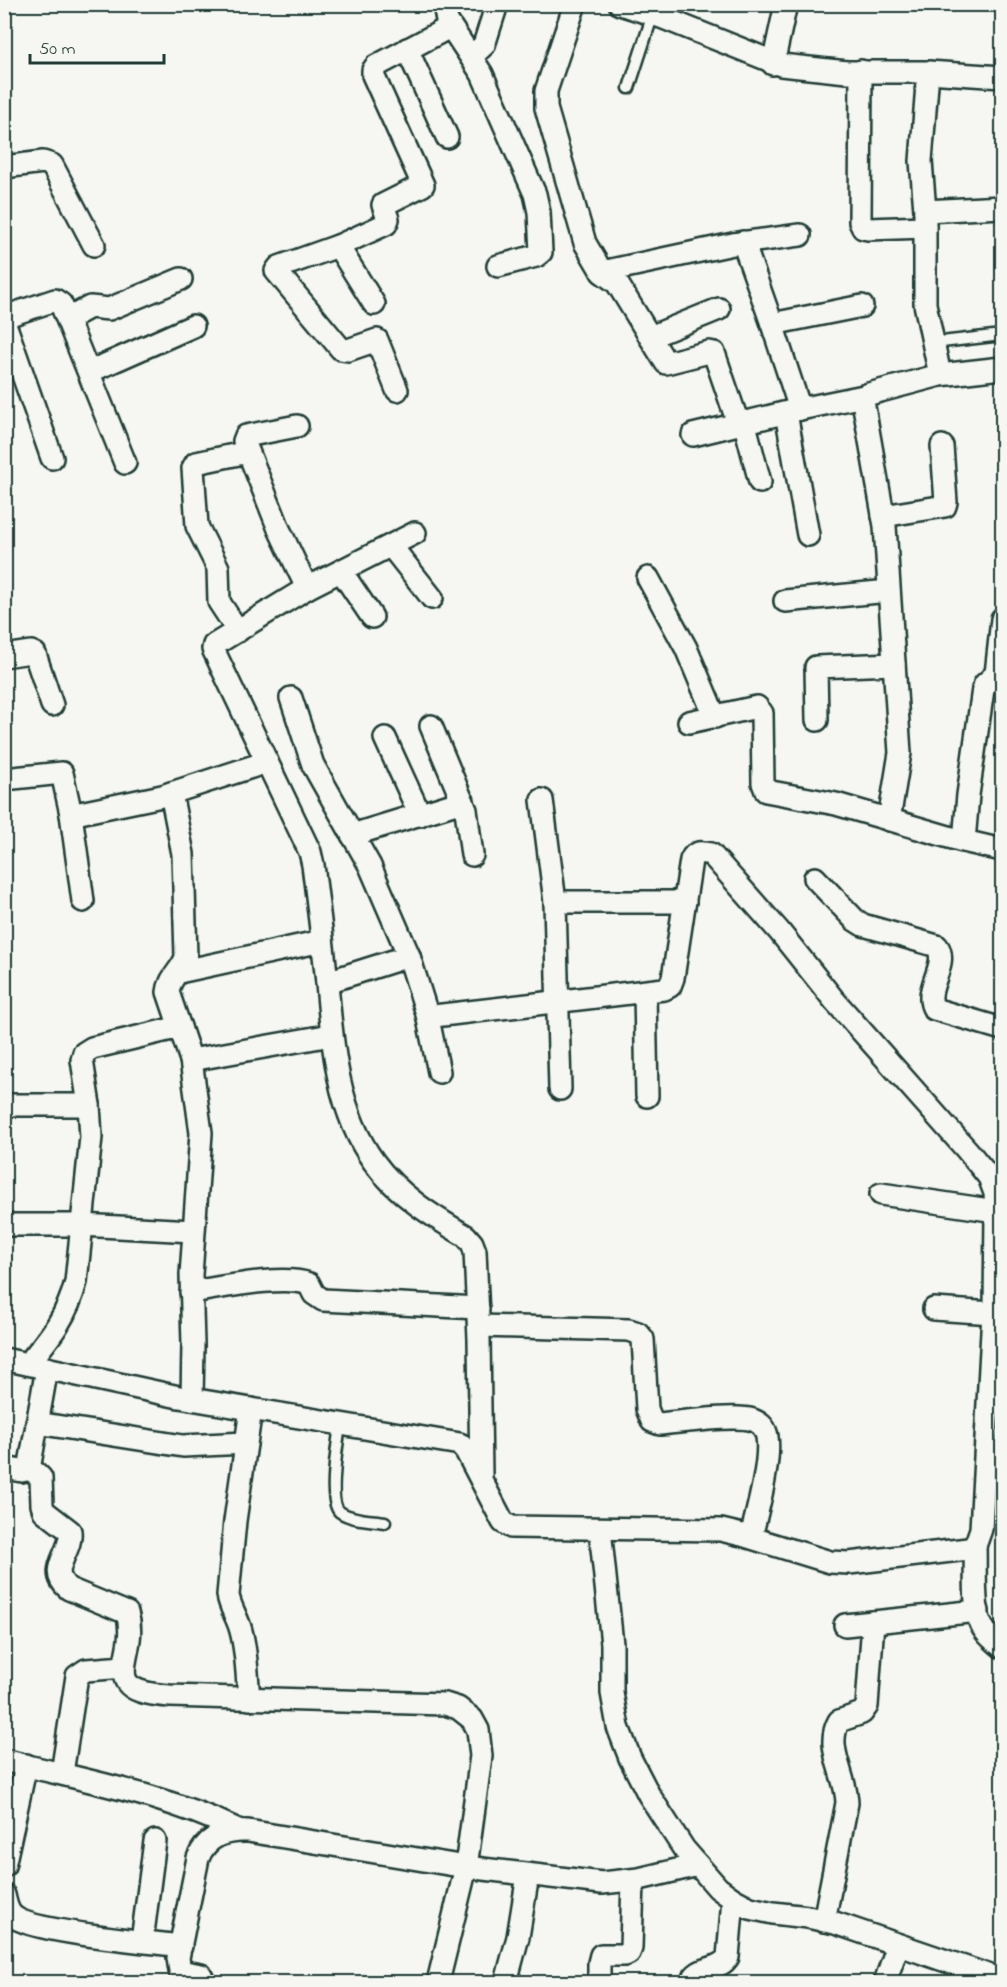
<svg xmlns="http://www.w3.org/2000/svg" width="1007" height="1987" font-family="'Indie Flower',sans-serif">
<rect width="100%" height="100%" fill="#f6f6f2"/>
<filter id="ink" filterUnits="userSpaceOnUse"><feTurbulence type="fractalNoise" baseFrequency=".0167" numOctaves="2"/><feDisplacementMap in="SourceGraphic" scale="12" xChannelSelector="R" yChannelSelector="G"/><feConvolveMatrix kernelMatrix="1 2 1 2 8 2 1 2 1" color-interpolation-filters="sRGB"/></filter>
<g filter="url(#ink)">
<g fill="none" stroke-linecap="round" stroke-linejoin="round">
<defs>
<g id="service">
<polyline points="629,88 653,14"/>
<polyline points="933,343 1002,335"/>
<path d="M340 1425C338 1442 327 1502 340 1512 351 1520 372 1520 385 1522"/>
</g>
<g id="minor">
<polyline points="444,4 447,21 482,74 535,194 539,212 541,252 536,256 498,266"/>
<polyline points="575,4 546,91 546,108 585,243 602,272 617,283 666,363 709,352 714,353 738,423"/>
<polyline points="620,4 661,17 781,65 847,72 928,72 1002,77"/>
<polyline points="407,49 447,137"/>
<polyline points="471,57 484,45 497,4"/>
<polyline points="773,64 786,4"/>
<polyline points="861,71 860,222 863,228 868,229 925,227"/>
<polyline points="4,167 43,162 52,165 94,245"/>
<polyline points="925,211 1002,207"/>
<polyline points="743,242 772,324"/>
<polyline points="338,246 374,304"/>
<polyline points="602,272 733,244 800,235"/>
<polyline points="4,317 55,300 61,304 125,463"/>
<polyline points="68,319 90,307 109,309 181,279"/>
<polyline points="4,321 52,458"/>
<polyline points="650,337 719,309"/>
<polyline points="89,372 193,326"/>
<polyline points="940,375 1002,368"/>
<polyline points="397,390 377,340 348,350 341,349 276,271 279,267 338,246 386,224 388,219 383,205 423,185 373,75 373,70 376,66 450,27"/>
<polyline points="800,409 772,324 862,306"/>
<polyline points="786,413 808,535"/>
<polyline points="744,421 760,482"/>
<polyline points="297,426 246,436 244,441 279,529 307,588"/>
<polyline points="693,435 800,409 864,396"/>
<polyline points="883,516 945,506 946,502 942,446"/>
<path d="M415 533 307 588 214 645 213 649 310 852 313 865C318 904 323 944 327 983 332 1043 337 1111 374 1162 398 1195 432 1216 466 1236L472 1243 475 1251 479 1339 481 1476"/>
<polyline points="391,546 432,598"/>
<polyline points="341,571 372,617"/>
<polyline points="648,578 686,648 715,717"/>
<polyline points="785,601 889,591"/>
<polyline points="238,631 219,602 218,568 197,526 193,468 196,463 248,452"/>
<polyline points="4,656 31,652 35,654 52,705"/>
<path d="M291 698 313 765 370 866 409 956 427 1014 434 1016 664 989 670 986 673 978 691 860C695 851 702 852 711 854L779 931 834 1000 967 1150 989 1177 995 1193 996 1211 995 1307"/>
<polyline points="817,720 816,667 894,664"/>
<polyline points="689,722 757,707 762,713 763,783 766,791 836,804 959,840 1002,850"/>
<polyline points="431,726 466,810 472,855"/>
<polyline points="385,738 420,815"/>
<polyline points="4,779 62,773 71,814 75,814 162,796 267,762"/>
<path d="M171 793 183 854 186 957C182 970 169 978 168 992L191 1060 201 1133 191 1275 193 1344 192 1399"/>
<polyline points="542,800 555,902 560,1089"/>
<polyline points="71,814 83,901"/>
<polyline points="889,820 900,753 885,526 863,401 864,396 869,394 940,375 925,304 925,211 921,161 928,72"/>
<polyline points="352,835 463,801"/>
<polyline points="964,841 968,795 983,689 985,684 996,674 1002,619"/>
<path d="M815 878 855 920 863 925 937 946C950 964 922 990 934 1009L1002 1029"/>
<polyline points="555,902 685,902"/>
<polyline points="179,972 322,941"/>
<polyline points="327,982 409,956"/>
<polyline points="645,992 647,1096"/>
<polyline points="427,1014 439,1072"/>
<polyline points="191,1060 331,1035"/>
<polyline points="4,1105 89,1105"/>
<polyline points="881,1194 996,1211"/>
<polyline points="4,1225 81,1225 193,1231"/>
<path d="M191 1292C220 1288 283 1274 309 1284L314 1294 323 1300 478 1308"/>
<polyline points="934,1309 993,1313"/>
<path d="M479 1326 629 1330 638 1333 643 1339 647 1409 652 1421 660 1424C682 1422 735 1414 753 1420 761 1423 766 1429 767 1437 771 1461 757 1512 751 1537"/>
<polyline points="4,1359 179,1397 460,1444 466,1451 503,1522 511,1527 721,1530 742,1535 830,1562 849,1563 968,1549 975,1546 981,1529 993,1313 995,1307 1002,1303"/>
<path d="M28 1364C50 1337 67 1317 76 1282L91 1137 89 1105 82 1060 84 1053 92 1048 180 1027"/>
<polyline points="37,1423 183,1446 246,1443"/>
<polyline points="4,1468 22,1471 27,1469 30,1464 47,1368"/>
<path d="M27 1469 36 1473 41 1478 42 1505 44 1511 70 1531C73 1553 45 1570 69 1589L127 1613C141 1657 91 1691 170 1696L445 1704 458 1708 472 1719 478 1730 481 1756 466 1867 438 1982"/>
<polyline points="600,1529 612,1644 612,1693 618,1727 630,1758 649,1795 684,1849 718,1888 733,1899 750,1908 773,1913 808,1917 835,1923 1002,1980"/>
<path d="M975 1546C976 1566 973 1605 980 1622 984 1633 994 1640 1002 1647"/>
<polyline points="845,1625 978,1611"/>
<path d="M249 1699C247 1677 247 1653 241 1631 238 1618 230 1608 228 1595L235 1521 251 1409"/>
<path d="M4 1760C85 1781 163 1794 238 1830"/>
<polyline points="62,1773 77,1676 86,1670 124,1667"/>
<polyline points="4,1866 26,1765"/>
<path d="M4 1895C6 1903 7 1911 13 1916 30 1932 151 1942 181 1946"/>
<path d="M824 1921 847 1803C847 1777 824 1747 839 1721L862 1713 867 1706 873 1622"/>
<polyline points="142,1941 155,1841"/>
<path d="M204 1982 201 1975 180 1971 178 1958 198 1858C207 1836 225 1830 248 1831L466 1867 602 1883 639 1879 698 1865"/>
<polyline points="506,1982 518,1937 528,1875"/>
<polyline points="599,1982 599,1963 601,1955 625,1955 629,1953 631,1948 633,1880"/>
<path d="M692 1982C697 1965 719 1972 728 1957L733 1899"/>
<polyline points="885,1982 898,1945"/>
</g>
</defs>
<!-- service casing -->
<use href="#service" stroke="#1f3d34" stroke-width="15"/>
<!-- minor casing -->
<use href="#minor" stroke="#1f3d34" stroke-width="26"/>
<!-- service -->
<use href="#service" stroke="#f6f6f2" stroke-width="10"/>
<!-- minor -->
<use href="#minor" stroke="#f6f6f2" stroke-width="21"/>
</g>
</g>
<!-- margin -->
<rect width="1007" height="1987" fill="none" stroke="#f6f6f2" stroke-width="24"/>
<rect x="12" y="12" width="983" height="1963" fill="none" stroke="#1f3d34" stroke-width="2" filter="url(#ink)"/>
<!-- scale -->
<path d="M30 54v9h134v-9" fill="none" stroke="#1f3d34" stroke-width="3"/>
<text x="39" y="54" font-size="18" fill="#1f3d34" stroke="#f6f6f2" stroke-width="4.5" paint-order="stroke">50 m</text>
</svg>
